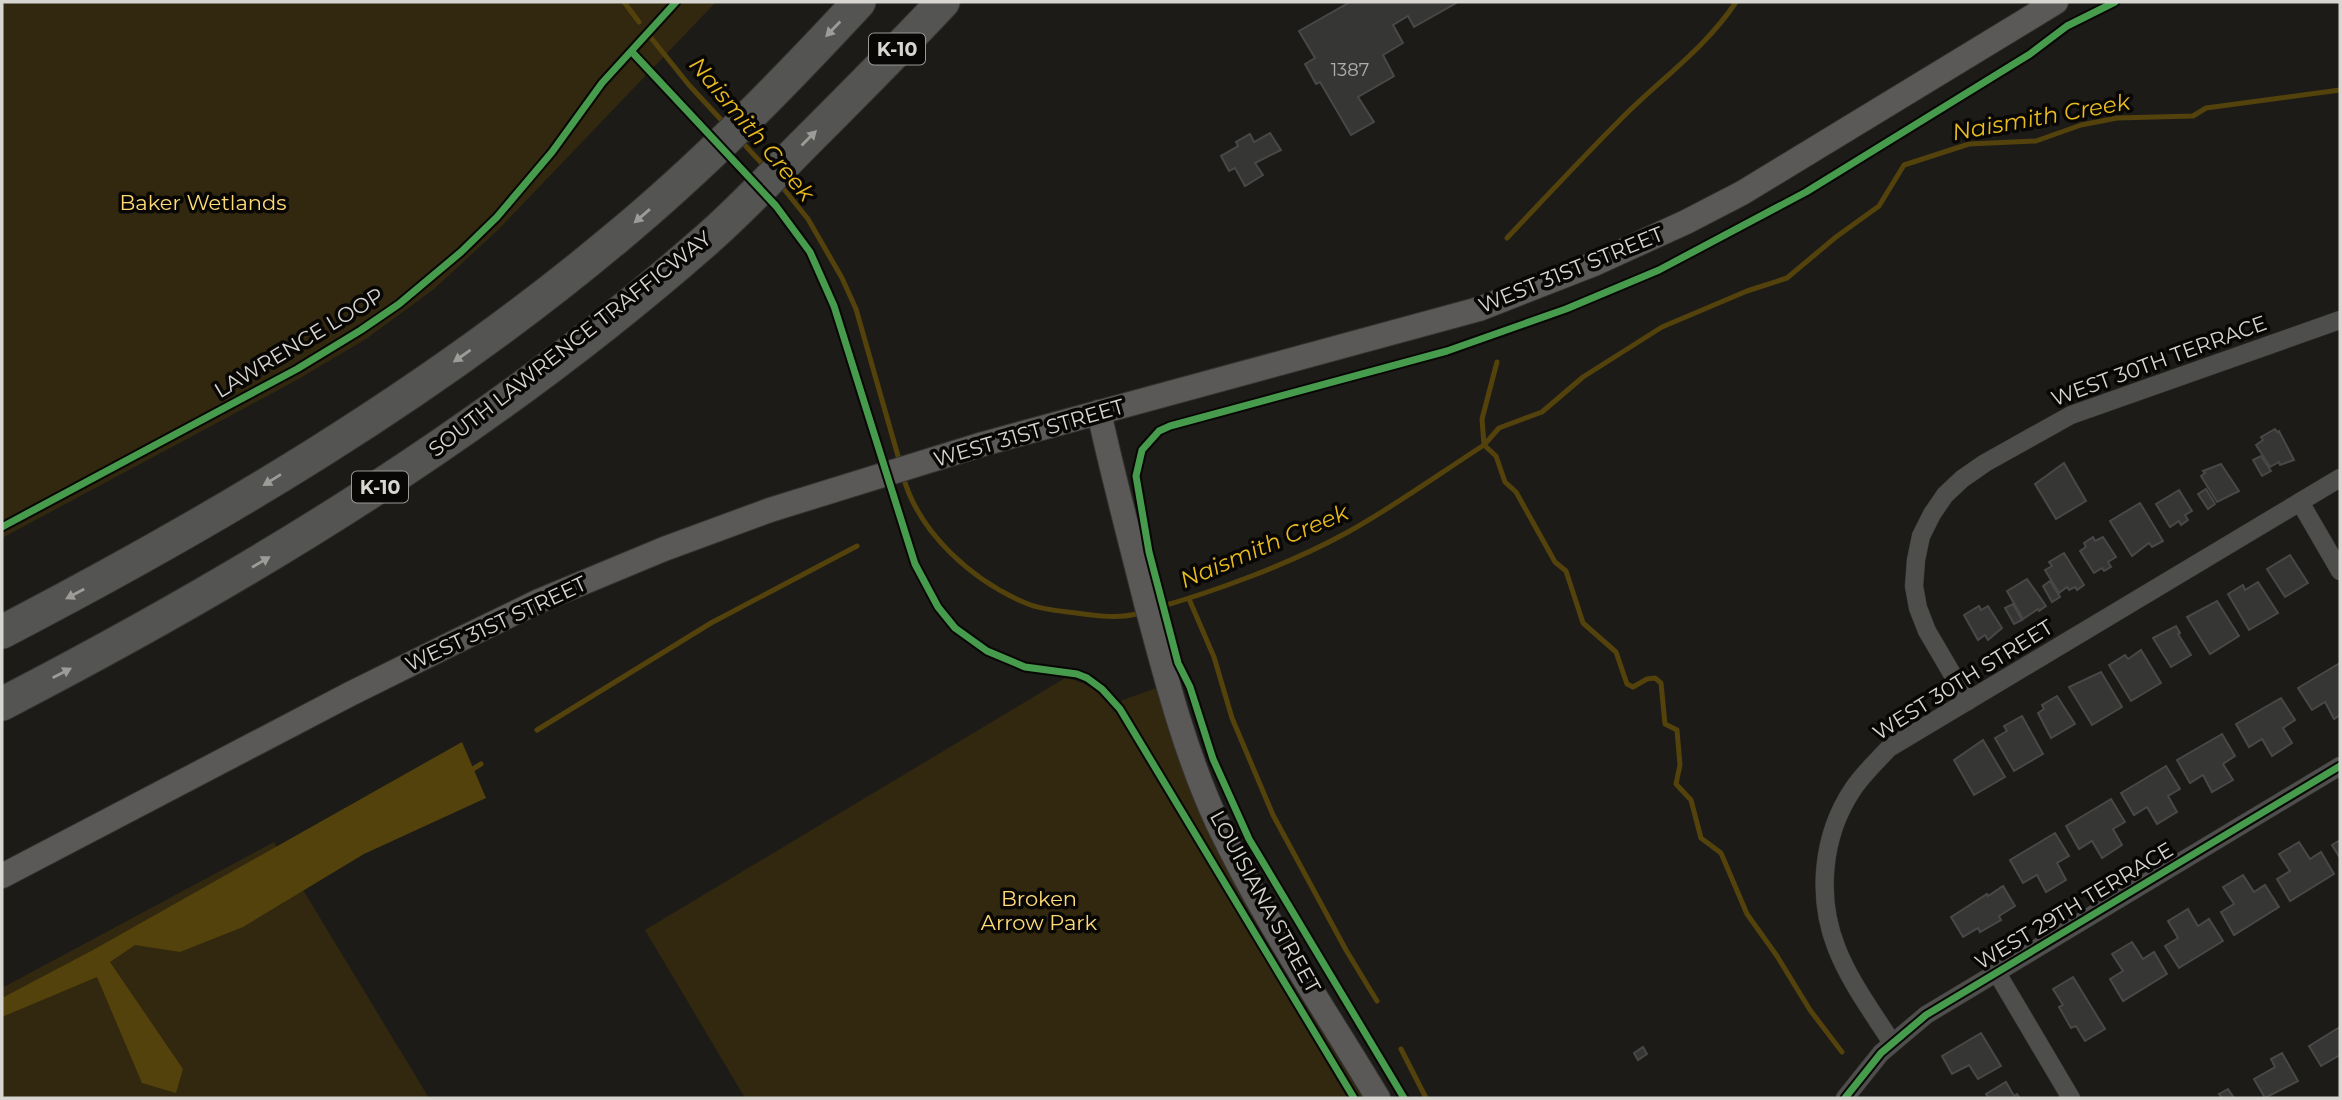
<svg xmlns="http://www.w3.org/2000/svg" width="2342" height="1100" font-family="Montserrat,sans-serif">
<rect width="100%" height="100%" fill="#1c1b17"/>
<!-- green -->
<g fill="#31280f">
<polygon points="2,2 716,2 499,229 434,289 366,339 295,381 2,538"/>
<path d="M1065 678C1087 682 1098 691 1112 707L1123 700 1156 688 1184 775 1208 830 1365 1098H745L645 930Z"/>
<polygon points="274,842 429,1098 2,1098 2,988"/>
</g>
<!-- water -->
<polygon fill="#53420b" points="462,742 486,798 364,854 243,927 180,952 135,945 110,962 183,1069 176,1093 142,1083 97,977 2,1017 2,998 93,950"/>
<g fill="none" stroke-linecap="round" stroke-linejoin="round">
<!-- stream -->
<g stroke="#53420b" stroke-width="5">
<polyline points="624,2 639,22"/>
<polyline points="652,39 689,85 725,124"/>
<polyline points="742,142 766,168"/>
<polyline points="779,183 808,219 842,278 856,309 900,463"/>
<path d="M1507 238C1544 199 1581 159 1619 121 1658 81 1705 49 1736 2"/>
<polyline points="1497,362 1482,419 1484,445 1496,456 1505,482 1516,492 1555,562 1566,571 1583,623 1616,652 1627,684 1633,687 1647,679 1655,678 1661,683 1665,724 1677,730 1680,765 1676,784 1691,800 1701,838 1721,853 1747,914 1777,956 1810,1010 1842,1052"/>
<path d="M903 476C919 534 974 582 1028 604 1043 610 1060 611 1076 613 1096 616 1120 619 1140 613"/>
<polyline points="1189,599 1214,657 1232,718 1273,815 1346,950 1377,1001"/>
<path d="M1153 609C1216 591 1290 564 1348 532 1395 506 1439 474 1484 445L1499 428 1542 412 1583 377 1662 327 1747 291 1787 278 1836 237 1879 206 1904 165 1969 144 2036 141 2081 125 2117 118 2193 116 2206 108 2340 90"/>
<polyline points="537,730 711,623 857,546"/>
<polyline points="468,772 481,764"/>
<polyline points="1401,1049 1426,1098"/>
</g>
</g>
<!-- building -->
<g fill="#363635" stroke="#474847" stroke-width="2">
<polygon points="1350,2 1458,2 1414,27 1408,16 1393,25 1403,43 1383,55 1394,76 1358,97 1374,122 1351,135 1320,82 1316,84 1305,64 1315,58 1299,31"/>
<polygon points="1270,133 1281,150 1255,163 1263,175 1245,186 1235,168 1229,171 1221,156 1238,146 1236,142 1250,134 1254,142"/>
<polygon points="2275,429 2277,432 2279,431 2294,460 2280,465 2279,462 2270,467 2256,445 2263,440 2261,437"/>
<polygon points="2261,456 2271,471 2262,476 2253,460"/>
<polygon points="2064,463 2086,501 2056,519 2035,484"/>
<polygon points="2221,464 2239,491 2217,502 2201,476 2205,473 2203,471"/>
<polygon points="2206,489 2215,504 2208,509 2198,494"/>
<polygon points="2179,490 2192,511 2185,515 2188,520 2181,525 2179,521 2170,527 2156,504"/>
<polygon points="2140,503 2163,541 2152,547 2149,543 2132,556 2110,521"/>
<polygon points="2093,537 2095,541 2103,537 2116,557 2108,562 2111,567 2104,571 2102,568 2094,573 2080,551 2086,547 2084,543"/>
<polygon points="2064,553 2084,585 2077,590 2075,587 2069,590 2067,587 2059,593 2045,570 2052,566 2049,562"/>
<polygon points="2290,555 2308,583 2285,597 2267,569"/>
<polygon points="2027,579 2046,606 2039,611 2038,609 2023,619 2007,591"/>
<polygon points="2050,581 2060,597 2052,602 2043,586"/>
<polygon points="2258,582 2278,613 2249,630 2228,594 2243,585 2245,590"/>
<polygon points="2217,601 2239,636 2210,654 2187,617"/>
<polygon points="2013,604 2022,620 2014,624 2005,608"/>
<polygon points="1979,606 1981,610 1988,606 2002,628 1988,640 1985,635 1978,640 1964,615"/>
<polygon points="2176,626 2180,633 2178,634 2191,655 2171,667 2153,638"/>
<polygon points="2141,650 2161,683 2131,701 2109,665 2125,655 2128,659"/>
<polygon points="2340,663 2340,715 2334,719 2325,702 2312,710 2298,688"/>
<polygon points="2101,672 2122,707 2092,725 2069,687"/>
<polygon points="2057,696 2075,724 2051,738 2038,713 2044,709 2042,705"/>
<polygon points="2281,698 2295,720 2283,728 2292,743 2272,756 2262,739 2249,747 2236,724"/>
<polygon points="2022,716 2043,754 2014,771 1995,738 2007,731 2004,726"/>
<polygon points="2222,734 2235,756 2223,764 2233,780 2212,792 2203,775 2190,783 2177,760"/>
<polygon points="1983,740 2005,777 1974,795 1954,760"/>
<polygon points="2166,766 2180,789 2168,796 2177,812 2157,824 2147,807 2134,815 2121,793"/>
<polygon points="2111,799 2125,822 2113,829 2122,845 2102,858 2092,841 2079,849 2066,826"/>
<polygon points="2055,833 2069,856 2057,863 2066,880 2046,892 2037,875 2023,883 2010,860"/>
<polygon points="2340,840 2340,858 2332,845"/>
<polygon points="2299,842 2310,859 2321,852 2334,874 2290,901 2277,879 2290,871 2279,854"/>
<polygon points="2243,875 2254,892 2265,885 2279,907 2234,935 2221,912 2234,904 2223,887"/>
<polygon points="2003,886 2015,906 1999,916 2001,920 1980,932 1978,928 1963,937 1951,917 1987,894 1988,896"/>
<polygon points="2188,909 2198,926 2209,919 2223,941 2179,968 2165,946 2178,938 2168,921"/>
<polygon points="2132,942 2143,959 2154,952 2167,974 2123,1001 2110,979 2123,971 2112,954"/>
<polygon points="2073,977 2105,1029 2085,1041 2076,1026 2071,1028 2059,1007 2063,1005 2053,989"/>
<polygon points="2340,1027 2340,1055 2321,1066 2309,1046"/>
<polygon points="1981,1033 2001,1066 1978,1079 1969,1065 1952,1074 1942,1056"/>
<polygon points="1643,1047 1647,1054 1638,1060 1634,1053"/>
<polygon points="2282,1053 2298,1081 2265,1098 2254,1079 2275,1067 2271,1059"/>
<polygon points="2006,1082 2014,1096 2017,1094 2020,1098 1989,1098 1986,1094"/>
<polygon points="2228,1089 2234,1098 2222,1098 2219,1094"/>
</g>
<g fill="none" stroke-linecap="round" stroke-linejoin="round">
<defs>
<g id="minor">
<polyline points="2300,502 2340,571"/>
<polyline points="1968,701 1927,631 1918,608 1914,586 1916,560 1921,536 1932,514 1945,495 1962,479 1985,463 2071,415 2340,320"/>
<polyline points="1997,973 2071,1098"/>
<path d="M1892 1043C1873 1013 1850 982 1837 949 1816 897 1822 835 1853 789 1863 774 1877 761 1889 748L2340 478"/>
<polyline points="1845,1098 1881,1053 1926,1015 2340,766"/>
</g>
<g id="secondary">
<path d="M1099 412C1113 476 1130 539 1146 603 1166 678 1185 753 1218 824 1263 919 1324 1008 1378 1098"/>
<polyline points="2,876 350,694 461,639 539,601 664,549 770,510 983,444 1479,309 1594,264 1686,222 1742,193 2056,2"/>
</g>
<g id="motorway">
<path d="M2 632C217 520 430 394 616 238 703 166 783 84 859 2"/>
<path d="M2 704C251 575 492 428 704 242 740 211 772 176 806 142 852 96 898 50 943 2"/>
</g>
</defs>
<!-- minor casing -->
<use href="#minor" stroke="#353432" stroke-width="19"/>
<!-- secondary casing -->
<use href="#secondary" stroke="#353432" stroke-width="26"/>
<!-- motorway casing -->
<use href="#motorway" stroke="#353432" stroke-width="35"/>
<!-- minor -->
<use href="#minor" stroke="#4e4e4d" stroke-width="18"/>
<!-- secondary -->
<use href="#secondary" stroke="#5a5957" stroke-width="24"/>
<!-- motorway -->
<use href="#motorway" stroke="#545452" stroke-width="33"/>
<defs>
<g id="cycleway">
<polyline points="632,52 776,206 810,252 834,306 915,564 938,607 955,628 987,651 1025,667 1077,674 1087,678 1102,689 1120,709 1354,1098"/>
<polyline points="2,527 297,369 361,330 399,304 461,252 497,217 552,152 602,83 676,2"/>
<polyline points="1404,1098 1249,839 1213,759 1190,687 1178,663 1149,552 1136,476 1142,450 1159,431 1170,426 1447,351 1566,309 1659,270 1806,192 2030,54 2067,26 2115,2"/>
<polyline points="1845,1098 1881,1053 1926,1015 2340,766"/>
</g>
</defs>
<!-- cycleway casing -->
<use href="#cycleway" stroke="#080705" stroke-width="11"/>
<!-- cycleway -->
<use href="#cycleway" stroke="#469c4c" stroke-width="7"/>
</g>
<!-- one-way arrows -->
<defs><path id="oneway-solid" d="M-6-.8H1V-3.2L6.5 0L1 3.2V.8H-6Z" transform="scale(1.75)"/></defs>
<g fill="#9d9c98">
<use href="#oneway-solid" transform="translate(833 29) rotate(134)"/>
<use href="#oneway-solid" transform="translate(809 138) rotate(-45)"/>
<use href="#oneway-solid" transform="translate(642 216) rotate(139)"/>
<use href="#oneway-solid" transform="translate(462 356) rotate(145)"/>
<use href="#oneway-solid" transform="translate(272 480) rotate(148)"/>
<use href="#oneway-solid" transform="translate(261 562) rotate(-31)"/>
<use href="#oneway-solid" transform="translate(75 594) rotate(152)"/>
<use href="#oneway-solid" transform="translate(62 673) rotate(-27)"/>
</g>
<g text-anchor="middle" stroke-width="7" stroke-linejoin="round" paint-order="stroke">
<!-- number labels -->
<g font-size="18" fill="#b0aeaa">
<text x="1350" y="76">1387</text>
</g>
<!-- shield labels -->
<g fill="#080705" stroke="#9a9894" stroke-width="2">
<rect x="869" y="33.5" width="56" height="31" rx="5"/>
<rect x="352" y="471.5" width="56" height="31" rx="5"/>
</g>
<g font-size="19" font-weight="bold" fill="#d8d6d1">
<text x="897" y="56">K-10</text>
<text x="380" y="494">K-10</text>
</g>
<!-- park labels -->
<g font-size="21" fill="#ffdb76" stroke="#080705">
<text x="203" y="210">Baker Wetlands</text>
<text x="1039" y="906">Broken<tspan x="1039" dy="24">Arrow Park</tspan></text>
</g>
<!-- street labels -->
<g font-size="21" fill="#d8d6d1" stroke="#080705">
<text transform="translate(1571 270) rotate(-22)" y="7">WEST 31ST STREET</text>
<text transform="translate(299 343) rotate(-31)" y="7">LAWRENCE LOOP</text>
<text transform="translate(570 344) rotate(-38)" y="7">SOUTH LAWRENCE TRAFFICWAY</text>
<text transform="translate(2159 361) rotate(-20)" y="7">WEST 30TH TERRACE</text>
<text transform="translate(1029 433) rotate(-16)" y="7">WEST 31ST STREET</text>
<text transform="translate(496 624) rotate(-25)" y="7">WEST 31ST STREET</text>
<text transform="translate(1963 680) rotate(-32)" y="7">WEST 30TH STREET</text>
<text transform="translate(1265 902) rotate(61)" y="7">LOUISIANA STREET</text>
<text transform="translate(2074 906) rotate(-31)" y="7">WEST 29TH TERRACE</text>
</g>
<!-- water labels -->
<g font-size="23" font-style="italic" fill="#e8bb21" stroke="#080705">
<text transform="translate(2041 117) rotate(-10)" y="8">Naismith Creek</text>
<text transform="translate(752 129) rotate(50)" y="8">Naismith Creek</text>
<text transform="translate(1264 546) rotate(-23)" y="8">Naismith Creek</text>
</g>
</g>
<!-- border -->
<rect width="2342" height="1100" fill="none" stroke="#d8d6d1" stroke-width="7"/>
</svg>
